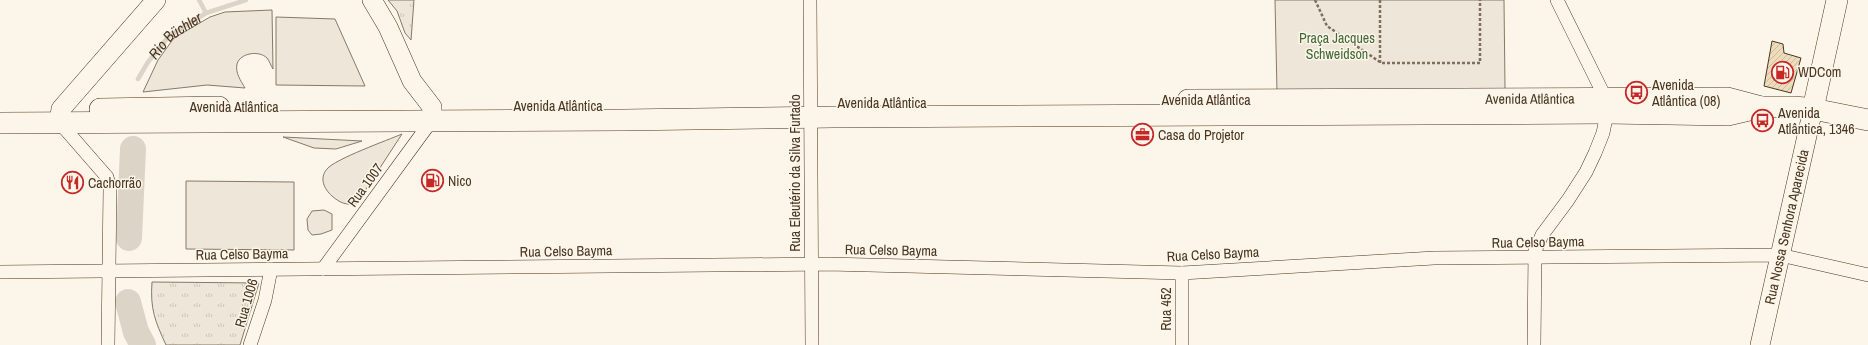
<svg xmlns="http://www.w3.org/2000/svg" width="1868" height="345" font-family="'Archivo Narrow',sans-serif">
<defs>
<pattern id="grass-tufts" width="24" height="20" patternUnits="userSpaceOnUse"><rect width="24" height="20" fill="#ede6d9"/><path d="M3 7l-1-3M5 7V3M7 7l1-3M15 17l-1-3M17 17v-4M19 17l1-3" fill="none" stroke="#cdc6ba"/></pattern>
<pattern id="building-hatch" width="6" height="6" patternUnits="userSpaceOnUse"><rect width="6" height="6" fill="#ecdcbc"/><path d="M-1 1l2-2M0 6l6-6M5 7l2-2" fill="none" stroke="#ccbda1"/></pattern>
</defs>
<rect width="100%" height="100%" fill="#fbf6e9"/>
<!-- grass -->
<g fill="url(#grass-tufts)" stroke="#887966">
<polygon points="388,0 414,0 411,40 405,33 397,11"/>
<path d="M152 282 259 283 240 345H166C155 321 150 309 152 282Z"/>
</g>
<!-- green -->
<g fill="#ede6d9" stroke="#887966">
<polygon points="1275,0 1504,0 1505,89 1277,92"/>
<path d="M272 10 273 69C271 66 269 60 267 58 259 50 240 53 237 64 235 73 241 81 245 88L207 85 143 92 158 60 174 38 210 17 225 12Z"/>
<polygon points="276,17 335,19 365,86 276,85"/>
<path d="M402 134 357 203C347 206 340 203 332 196 324 189 319 178 327 169 335 159 388 140 402 134Z"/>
<polygon points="283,137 362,141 336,149 314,148"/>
<polygon points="186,181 294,182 294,250 186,249"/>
<polygon points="324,210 332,214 332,230 321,234 312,235 308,230 307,219 312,211"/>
</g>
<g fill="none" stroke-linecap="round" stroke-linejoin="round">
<!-- stream -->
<g stroke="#dcd4c6" stroke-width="4.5">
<polyline points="199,0 206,13"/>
<path id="s1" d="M138 79 148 62 169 36 206 13 246 0"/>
</g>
<!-- river -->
<g stroke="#dcd4c6" stroke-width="26">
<polyline points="129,238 133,149"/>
<polyline points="128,302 136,332 143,345"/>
</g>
</g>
<!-- building -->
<polygon fill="url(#building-hatch)" stroke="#4a3520" points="1772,41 1783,44 1784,53 1801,58 1791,93 1764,86"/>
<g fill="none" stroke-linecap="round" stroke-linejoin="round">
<defs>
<g id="street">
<polyline points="810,0 812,345"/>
<polyline points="59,122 107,177 110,189 108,345"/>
<polyline points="323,269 432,120"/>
<polyline points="0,272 828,264 1182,273 1434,258 1780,255 1868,275"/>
<polyline points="1182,273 1182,345"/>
<polyline points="250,345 265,300 271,269"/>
<polyline points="1534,345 1535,251 1542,235 1568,200 1586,172 1595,153 1603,133 1607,113 1605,97 1557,0"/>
</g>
<g id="secondary">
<polyline points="372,0 388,27 412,81 432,107 432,120"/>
<polyline points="59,122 61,109 156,0"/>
<path id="s2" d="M1760 345 1813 109"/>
</g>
<g id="primary">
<path id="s3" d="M1188 100 1727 98 1761 107"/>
<polyline points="100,109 219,107"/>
<polyline points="1813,109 1837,0"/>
<polyline points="0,123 623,120 833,117 1607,113 1728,115 1762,107 1795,107 1813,109 1868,120"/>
</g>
</defs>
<!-- street casing -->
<use href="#street" stroke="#4a3520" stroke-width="14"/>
<!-- secondary casing -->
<use href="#secondary" stroke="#4a3520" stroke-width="20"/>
<!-- primary casing -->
<use href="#primary" stroke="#4a3520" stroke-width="22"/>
<!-- path -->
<g stroke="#7f6f5c" stroke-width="2.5" stroke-dasharray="3 2" stroke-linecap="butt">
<polyline points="1315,0 1327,26 1380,62"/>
<polyline points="1380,0 1380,63 1480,63 1480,0"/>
</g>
<!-- street -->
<use href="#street" stroke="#fbf6e9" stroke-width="13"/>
<!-- secondary -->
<use href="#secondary" stroke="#fbf6e9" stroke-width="19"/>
<!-- primary -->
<use href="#primary" stroke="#fbf6e9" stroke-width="21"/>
</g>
<!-- icons -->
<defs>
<symbol id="fuel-ring" viewBox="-11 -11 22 22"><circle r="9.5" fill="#fbf6e9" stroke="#c62828" stroke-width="1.5"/><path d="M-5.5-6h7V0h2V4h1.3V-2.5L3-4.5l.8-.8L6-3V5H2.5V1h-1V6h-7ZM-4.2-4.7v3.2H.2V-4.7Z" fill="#c62828"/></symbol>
<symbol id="bus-ring" viewBox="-11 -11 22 22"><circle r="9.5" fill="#fbf6e9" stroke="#c62828" stroke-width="1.5"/><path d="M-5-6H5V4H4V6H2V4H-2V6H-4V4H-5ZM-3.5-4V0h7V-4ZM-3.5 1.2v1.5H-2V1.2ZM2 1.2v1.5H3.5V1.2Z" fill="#c62828"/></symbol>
<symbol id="office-ring" viewBox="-11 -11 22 22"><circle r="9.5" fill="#fbf6e9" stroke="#c62828" stroke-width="1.5"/><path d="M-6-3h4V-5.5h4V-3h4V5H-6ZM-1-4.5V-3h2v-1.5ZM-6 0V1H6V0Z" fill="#c62828"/></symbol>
<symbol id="restaurant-ring" viewBox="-11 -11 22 22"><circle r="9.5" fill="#fbf6e9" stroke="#c62828" stroke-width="1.5"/><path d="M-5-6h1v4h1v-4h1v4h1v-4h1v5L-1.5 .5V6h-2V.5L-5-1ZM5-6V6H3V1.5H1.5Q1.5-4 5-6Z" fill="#c62828"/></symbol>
</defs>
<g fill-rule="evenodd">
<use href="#fuel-ring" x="1770" y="60" width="25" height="25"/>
<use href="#bus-ring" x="1624" y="80" width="25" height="25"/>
<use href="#bus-ring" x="1750" y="108" width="25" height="25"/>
<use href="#office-ring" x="1130" y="122" width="25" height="25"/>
<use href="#fuel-ring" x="420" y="168" width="25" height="25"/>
<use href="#restaurant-ring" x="60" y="170" width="25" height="25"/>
</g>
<g text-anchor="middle" stroke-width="3" stroke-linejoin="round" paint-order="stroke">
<!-- park labels -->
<g font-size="14" fill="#436837" stroke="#fbf6e9">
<text x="1337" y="43">Praça Jacques<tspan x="1337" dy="16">Schweidson</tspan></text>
</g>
<!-- poi labels -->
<g font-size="14" fill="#4a3520" stroke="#fbf6e9" text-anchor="start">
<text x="1798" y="77">WDCom</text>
<text x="1652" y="90">Avenida<tspan x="1652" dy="16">Atlântica (08)</tspan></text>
<text x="1778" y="118">Avenida<tspan x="1778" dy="16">Atlântica, 1346</tspan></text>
<text x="1158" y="140">Casa do Projetor</text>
<text x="448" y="186">Nico</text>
<text x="88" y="188">Cachorrão</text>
</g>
<!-- street labels -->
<g font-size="14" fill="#4a3520" stroke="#fbf6e9">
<text dy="5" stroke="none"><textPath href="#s3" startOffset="342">Avenida Atlântica</textPath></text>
<text x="1206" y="105">Avenida Atlântica</text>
<text x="882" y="108">Avenida Atlântica</text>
<text x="558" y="111">Avenida Atlântica</text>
<text x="234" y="112">Avenida Atlântica</text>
<text transform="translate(795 173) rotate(-90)" y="5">Rua Eleutério da Silva Furtado</text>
<text transform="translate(365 185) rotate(-54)" y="5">Rua 1007</text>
<text dy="5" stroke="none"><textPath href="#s2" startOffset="121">Rua Nossa Senhora Aparecida</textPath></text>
<text transform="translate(1538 242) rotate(-1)" y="5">Rua Celso Bayma</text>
<text transform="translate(891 250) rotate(1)" y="5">Rua Celso Bayma</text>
<text transform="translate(566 251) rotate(-1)" y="5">Rua Celso Bayma</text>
<text transform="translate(242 254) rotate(-1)" y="5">Rua Celso Bayma</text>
<text transform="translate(1213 254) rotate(-3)" y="5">Rua Celso Bayma</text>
<text transform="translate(246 303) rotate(-74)" y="5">Rua 1006</text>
<text transform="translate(1166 309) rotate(-90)" y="5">Rua 452</text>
</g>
<!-- water labels -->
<g font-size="15" font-style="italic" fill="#4a3520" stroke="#fbf6e9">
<text dy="5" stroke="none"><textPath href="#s1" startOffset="58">Rio Büchler</textPath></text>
</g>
</g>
</svg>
